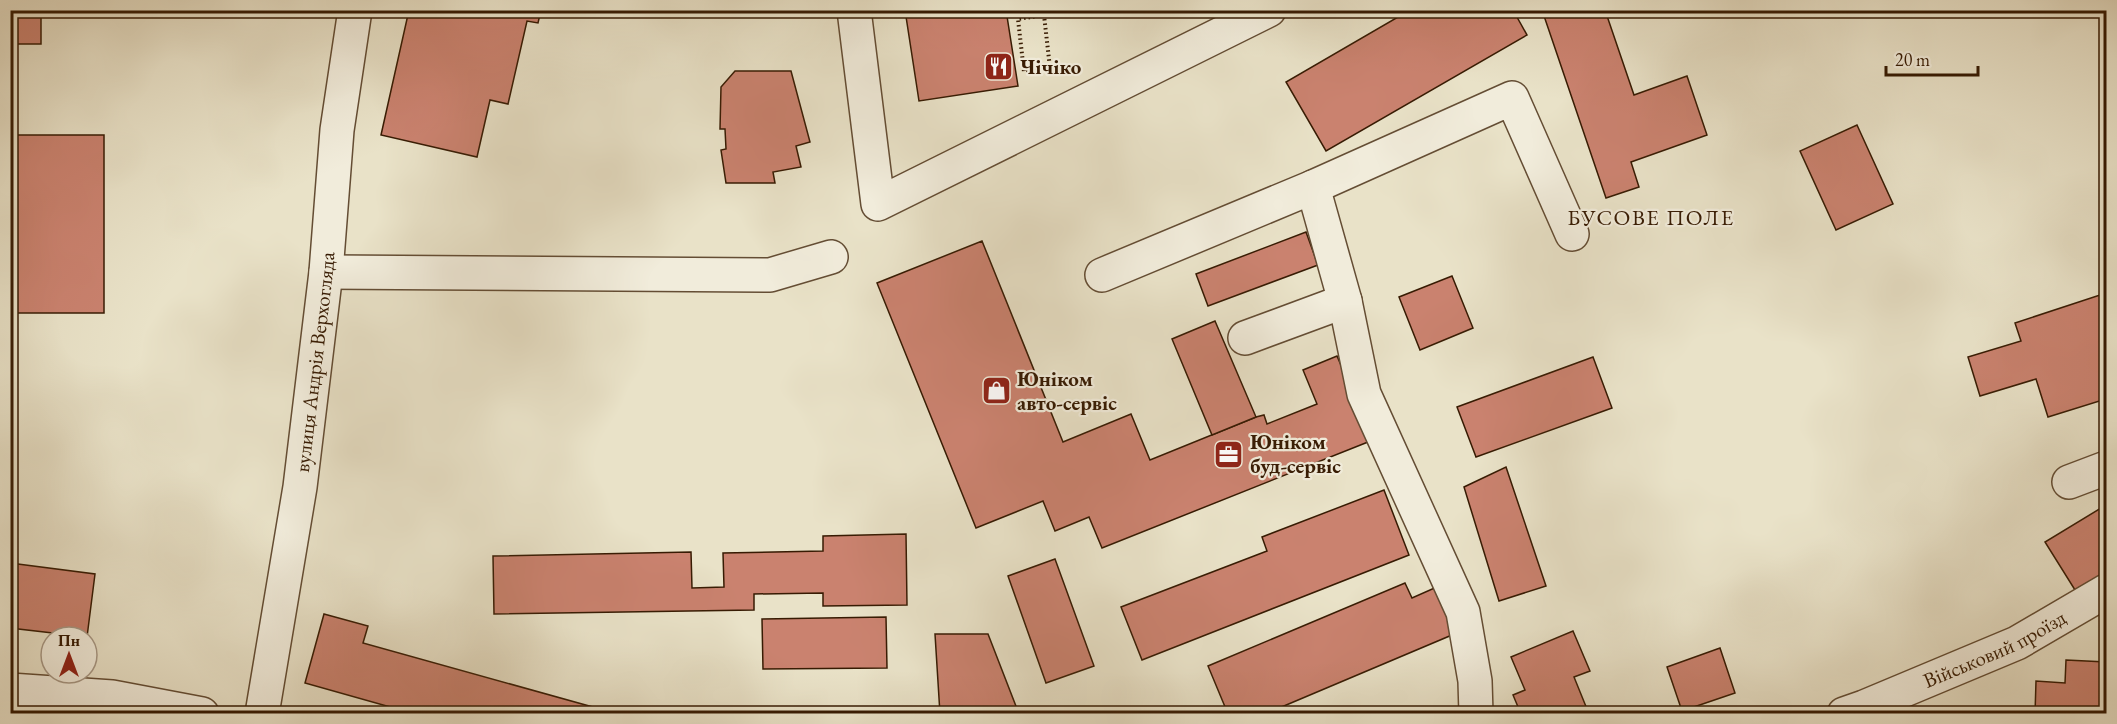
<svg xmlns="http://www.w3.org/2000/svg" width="2117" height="724" font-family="'EB Garamond',serif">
<rect width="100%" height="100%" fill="#e9e2c8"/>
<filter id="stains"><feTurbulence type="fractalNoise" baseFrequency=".00333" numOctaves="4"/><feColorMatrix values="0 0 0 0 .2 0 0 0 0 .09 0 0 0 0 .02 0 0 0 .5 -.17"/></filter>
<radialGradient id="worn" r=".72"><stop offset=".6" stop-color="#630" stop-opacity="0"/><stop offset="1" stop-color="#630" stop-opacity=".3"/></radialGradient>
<!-- building -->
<g fill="#ca826f" stroke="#371b03" stroke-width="1.5">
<rect x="10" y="10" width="31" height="34"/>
<polygon points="409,10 541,10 538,23 527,21 508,104 490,100 477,157 381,135"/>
<polygon points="905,10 1006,10 1018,86 919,101"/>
<polygon points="1410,10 1513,10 1527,35 1326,151 1286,82"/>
<polygon points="1542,10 1605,10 1634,95 1687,76 1707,135 1631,162 1639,187 1606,198"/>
<polygon points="735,71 791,71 810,142 796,146 801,167 773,172 775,183 726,183 721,150 726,149 725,129 720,129 721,87"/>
<polygon points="1857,125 1893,204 1836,230 1800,151"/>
<rect x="10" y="135" width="94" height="178"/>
<polygon points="1306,232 1318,265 1208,306 1196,274"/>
<polygon points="982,241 1063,442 1131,414 1150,460 1256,417 1264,415 1267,424 1317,404 1303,370 1337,356 1373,440 1102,548 1089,517 1055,531 1043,501 976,528 877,283"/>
<polygon points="1452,276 1473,328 1420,350 1399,297"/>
<polygon points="2106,293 2106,399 2048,417 2036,379 1980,396 1968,357 2021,341 2015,323"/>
<polygon points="1215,321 1256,417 1212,435 1172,339"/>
<polygon points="1593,357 1612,408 1476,457 1457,407"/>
<polygon points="1506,467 1546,586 1499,601 1464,487"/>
<polygon points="1384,490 1409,555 1142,660 1121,607 1267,551 1262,537"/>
<polygon points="2106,505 2106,572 2075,590 2045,542"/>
<polygon points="906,534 907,605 823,606 823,593 754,594 754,610 494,614 493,556 691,552 692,588 724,587 723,553 823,551 823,536"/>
<polygon points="1055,559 1094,666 1046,683 1008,576"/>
<polygon points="10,563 95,574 87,637 10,628"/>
<polygon points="1405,583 1412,598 1439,586 1459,632 1265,714 1228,714 1208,666"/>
<polygon points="324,614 368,626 363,643 618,714 415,714 305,683"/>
<polygon points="886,617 887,668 763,669 762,619"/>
<polygon points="1573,631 1590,671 1574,677 1589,714 1521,714 1513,695 1525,690 1511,657"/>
<polygon points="935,634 988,634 1019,714 940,714"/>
<polygon points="1720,648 1735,693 1682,711 1667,667"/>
<polygon points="2066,660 2106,662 2106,714 2035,714 2036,681 2065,683"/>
<polygon points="777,710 850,714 776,714"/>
</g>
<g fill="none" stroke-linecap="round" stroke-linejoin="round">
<defs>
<g id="minor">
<polyline points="854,10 878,204 1269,10"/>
<polyline points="1313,187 1345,301 1364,394 1463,612 1475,681 1476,714"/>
<polyline points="326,272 770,275 831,257"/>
<polyline points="1102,275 1313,187 1512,98 1572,234"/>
<polyline points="1245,338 1345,301"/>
<polyline points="2069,482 2106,468"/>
<polyline points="10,690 112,697 202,714"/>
<path id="s1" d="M262 714 300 487 326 272 337 130 355 10"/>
<path id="s2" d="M1844 714 1864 707 2017 643 2106 591"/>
</g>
</defs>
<!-- minor casing -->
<use href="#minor" stroke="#644d34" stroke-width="36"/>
<!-- path -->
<polyline stroke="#371b03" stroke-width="4" stroke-dasharray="1.5 3" stroke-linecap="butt" points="1044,10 1044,15 1050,68 1024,72 1018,19 1044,15 1046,10"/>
<!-- minor -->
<use href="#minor" stroke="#f1ecdb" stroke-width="33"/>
</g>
<!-- icons -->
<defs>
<symbol id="restaurant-square" viewBox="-11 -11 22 22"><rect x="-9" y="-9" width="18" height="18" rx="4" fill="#8f2418" stroke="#f1ecdb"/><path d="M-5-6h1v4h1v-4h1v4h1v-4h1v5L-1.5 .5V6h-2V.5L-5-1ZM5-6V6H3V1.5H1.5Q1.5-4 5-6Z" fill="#fff"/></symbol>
<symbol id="shop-square" viewBox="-11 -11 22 22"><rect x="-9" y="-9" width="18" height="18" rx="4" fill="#8f2418" stroke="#f1ecdb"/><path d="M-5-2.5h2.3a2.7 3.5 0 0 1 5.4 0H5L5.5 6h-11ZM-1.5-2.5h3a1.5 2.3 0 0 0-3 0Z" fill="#fff"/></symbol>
<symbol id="office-square" viewBox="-11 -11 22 22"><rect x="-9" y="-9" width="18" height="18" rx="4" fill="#8f2418" stroke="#f1ecdb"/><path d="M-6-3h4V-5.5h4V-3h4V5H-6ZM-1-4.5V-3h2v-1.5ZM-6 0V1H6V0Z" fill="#fff"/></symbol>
</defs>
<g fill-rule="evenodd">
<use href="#restaurant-square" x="982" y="50" width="33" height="33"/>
<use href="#shop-square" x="980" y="374" width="33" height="33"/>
<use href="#office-square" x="1212" y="438" width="33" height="33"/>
</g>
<g text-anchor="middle" stroke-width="4.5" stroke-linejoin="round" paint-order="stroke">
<!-- poi labels -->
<g font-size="21" font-weight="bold" fill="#371b03" stroke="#f1ecdb" text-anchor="start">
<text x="1020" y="74">Чічіко</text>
<text x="1017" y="386">Юніком<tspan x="1017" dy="24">авто-сервіс</tspan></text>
<text x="1250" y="449">Юніком<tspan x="1250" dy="24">буд-сервіс</tspan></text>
</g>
<!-- street labels -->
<g font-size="21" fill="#371b03" stroke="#f1ecdb">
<text dy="7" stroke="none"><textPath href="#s1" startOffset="356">вулиця Андрія Верхогляда</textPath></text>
<text dy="7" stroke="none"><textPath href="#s2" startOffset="164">Військовий проїзд</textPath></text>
</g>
<!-- neighbourhood labels -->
<g font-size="22" letter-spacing="1.5" fill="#371b03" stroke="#f1ecdb">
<text x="1651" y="225">БУСОВЕ ПОЛЕ</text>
</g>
</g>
<!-- margin -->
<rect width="2117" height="724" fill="none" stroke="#e9e2c8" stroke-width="36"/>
<rect x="12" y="12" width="2093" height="700" fill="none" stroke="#371b03" stroke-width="3"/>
<rect x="18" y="18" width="2081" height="688" fill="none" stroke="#371b03" stroke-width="1.5"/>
<!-- north arrow -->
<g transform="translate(69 655)"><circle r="28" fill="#f1ecdb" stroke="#a79885" stroke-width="1.5"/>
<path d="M0-4.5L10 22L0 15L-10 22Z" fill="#8f2418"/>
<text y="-9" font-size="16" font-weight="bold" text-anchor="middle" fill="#371b03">Пн</text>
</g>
<!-- scale -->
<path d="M1886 66v9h92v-9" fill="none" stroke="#371b03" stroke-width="3"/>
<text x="1895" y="66" font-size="18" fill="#371b03" stroke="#f1ecdb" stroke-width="4.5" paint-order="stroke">20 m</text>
<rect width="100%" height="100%" filter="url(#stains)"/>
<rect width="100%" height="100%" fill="url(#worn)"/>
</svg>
